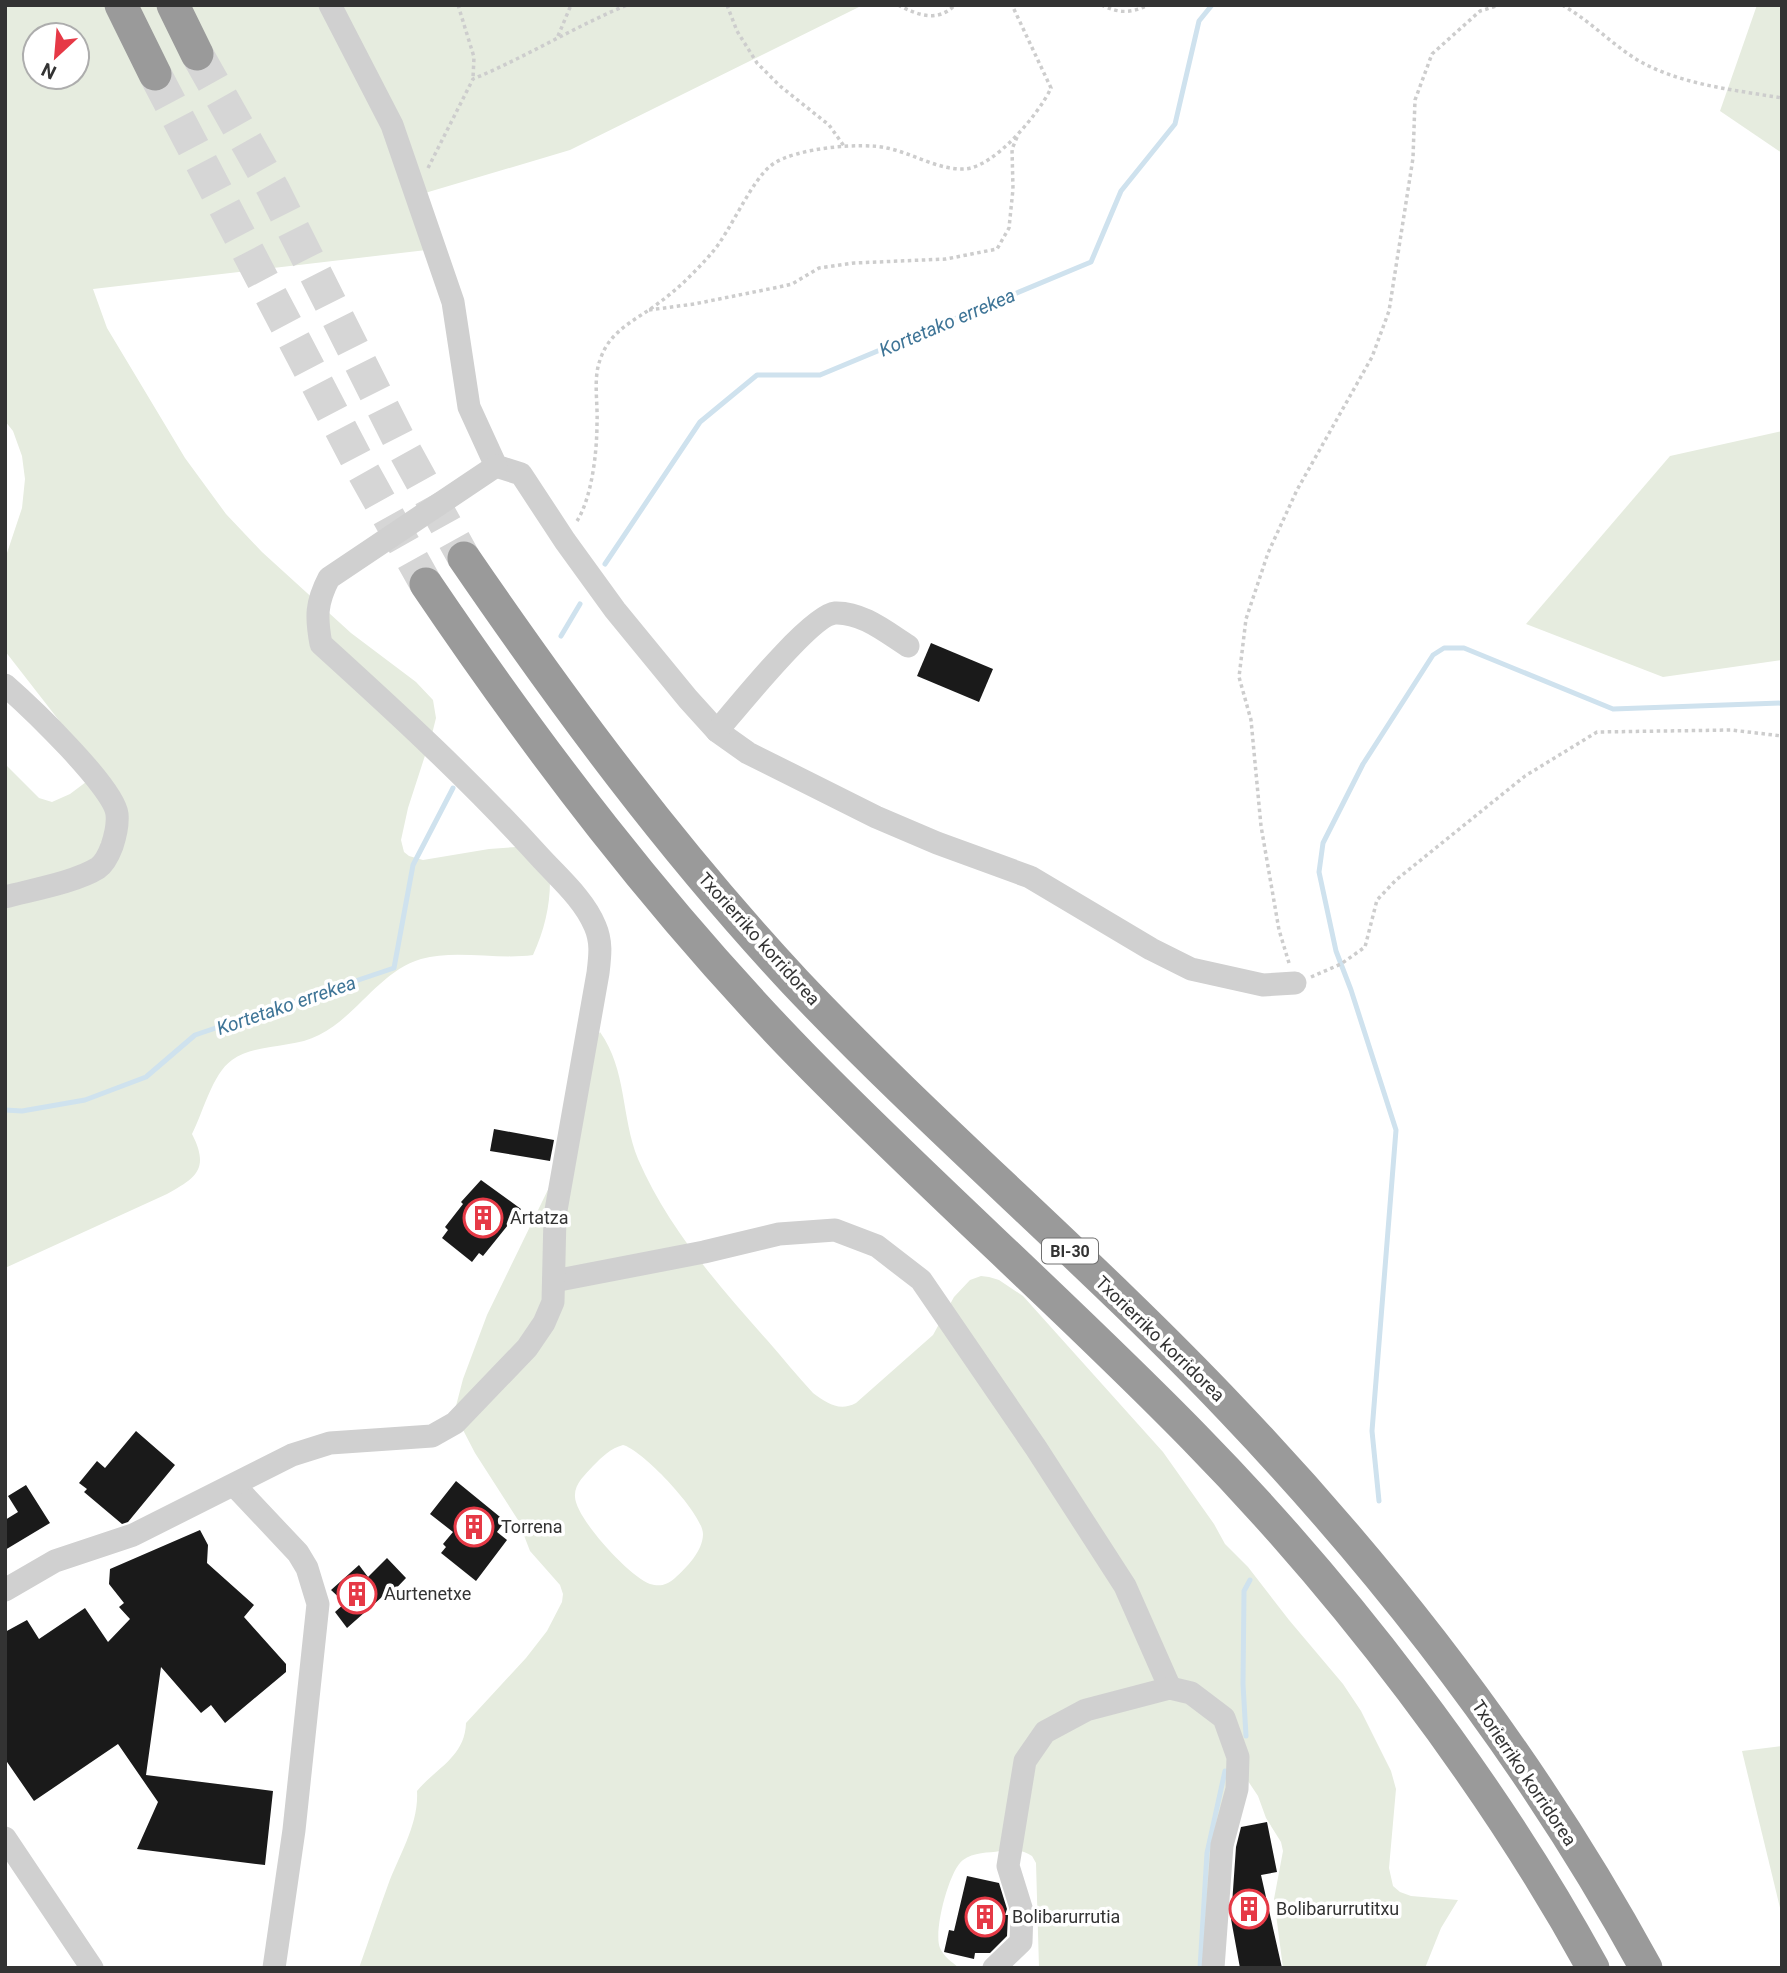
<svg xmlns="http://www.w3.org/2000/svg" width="1787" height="1973" font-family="Roboto,sans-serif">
<rect width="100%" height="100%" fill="#fff"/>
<!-- green -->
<g fill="#e6ecdf" fill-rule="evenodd">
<path d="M5 5H863L570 150 425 193 435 249 93 289 107 328 185 458 226 514 262 552 351 633 416 682 433 700 436 718 432 734 408 808 401 840 404 852 409 856 423 860 489 849 516 847 550 881C550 907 544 931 533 955 497 960 455 949 421 959 380 971 357 1016 319 1035 293 1049 255 1043 232 1060 212 1074 203 1113 192 1134 210 1169 196 1178 167 1194L5 1268V764L39 798 52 802 70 794 90 779 89 759 5 651V559L22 508 25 479 22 456 13 431 5 421ZM35 35H77V77H35Z"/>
<polygon points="1757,5 1782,5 1782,153 1720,111"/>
<polygon points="1782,431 1782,660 1663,677 1526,624 1670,456"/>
<path d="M600 1032C627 1070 621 1117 638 1159 668 1228 718 1285 767 1340 783 1358 797 1376 813 1393 827 1403 839 1412 856 1403L933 1335 954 1297 970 1280 981 1276 989 1277 999 1280 1023 1296 1163 1452 1214 1524 1225 1544 1248 1567 1289 1620 1343 1684 1361 1711 1391 1771 1396 1789 1389 1868 1393 1886 1400 1892 1411 1896 1458 1900 1441 1928 1425 1968H1283L1274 1899 1283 1851 1281 1842 1266 1818 1258 1796 1248 1781 1206 1968H1039L1036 1863 1032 1856C1022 1849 1012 1850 1000 1851 989 1853 973 1852 963 1860 949 1870 933 1932 940 1948 944 1957 952 1962 959 1968H359C369 1940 378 1912 388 1885 399 1855 419 1824 417 1791 436 1768 465 1757 466 1723L526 1658 547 1631 562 1602 563 1594 560 1585 530 1551 518 1520 475 1453 462 1428 456 1406 463 1379 487 1315 560 1165 593 1044ZM623 1445C643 1450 703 1514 703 1534 703 1551 686 1568 675 1578 667 1585 660 1587 650 1584 630 1577 576 1519 575 1497 574 1484 585 1475 593 1466 602 1457 611 1448 623 1445Z"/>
<polygon points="1782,1746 1782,1916 1742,1751"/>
</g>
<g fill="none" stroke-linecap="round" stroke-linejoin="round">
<!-- stream -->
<g stroke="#cfe2ee" stroke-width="5">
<polyline points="605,564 700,422 757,375 820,375 1091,262 1121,191 1175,124 1199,21 1212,5"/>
<polyline points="561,636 580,604"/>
<polyline points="5,1110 22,1111 85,1100 146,1077 195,1035 394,968 413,865 453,788"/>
<polyline points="1379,1501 1372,1431 1396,1130 1351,990 1336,951 1319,872 1323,843 1363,764 1433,655 1444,648 1464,648 1613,709 1782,703"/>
<polyline points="1246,1736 1243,1684 1244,1591 1250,1580"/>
<polyline points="1200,1968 1207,1853 1225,1771"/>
</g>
</g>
<!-- building -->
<g fill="#1a1a1a">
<polygon points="931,643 993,669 979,702 917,676"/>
<polygon points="494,1129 554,1140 550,1161 490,1151"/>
<polygon points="481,1180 521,1209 483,1256 479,1253 472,1262 442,1238 448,1230 445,1227 463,1204 461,1202"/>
<polygon points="136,1431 175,1465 128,1522 122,1524 84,1492 87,1489 79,1483 97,1461 105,1468"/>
<polygon points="456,1481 505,1521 497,1532 507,1540 476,1581 441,1553 446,1547 443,1544 453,1532 430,1514"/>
<polygon points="26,1485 50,1523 5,1550 5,1520 18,1512 8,1496"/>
<polygon points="200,1530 208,1545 207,1563 254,1605 244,1617 286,1664 286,1672 225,1723 211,1705 201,1713 161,1667 146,1775 273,1791 265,1865 137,1849 158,1802 118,1744 34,1801 5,1759 5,1632 27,1620 39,1639 85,1608 108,1642 130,1619 119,1607 124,1603 109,1584 110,1569"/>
<polygon points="387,1558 406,1578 385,1600 382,1597 347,1628 335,1612 345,1603 331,1590 359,1565 368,1577"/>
<polygon points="1267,1822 1277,1872 1261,1875 1282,1968 1240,1968 1231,1919 1236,1847 1241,1827"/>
<polygon points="967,1876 999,1883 1007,1909 1005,1915 1008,1915 1007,1936 990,1953 975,1953 974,1959 944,1952 949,1930 954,1931"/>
</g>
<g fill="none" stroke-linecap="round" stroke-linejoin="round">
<!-- highway-tunnel -->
<g stroke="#d6d6d6" stroke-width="33" stroke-dasharray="33 17" stroke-linecap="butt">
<polyline points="197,54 273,189 401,444 464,558"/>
<polyline points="155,74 359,464 426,584"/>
</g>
<!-- path -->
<g stroke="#cdcdcd" stroke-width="3.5" stroke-dasharray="3.5 3.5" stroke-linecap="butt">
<polyline points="458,5 474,57 473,78"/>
<polyline points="727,5 737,31 757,63 780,86 829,125 844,146"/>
<path d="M898 5C918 15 937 23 955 5"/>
<path d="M1101 5C1119 13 1130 14 1148 5"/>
<path d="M1562 5C1591 21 1613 46 1641 62 1683 85 1735 90 1782 98"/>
<polyline points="558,36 571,5"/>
<path d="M428 168 473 79C526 57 574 27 627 5"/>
<polyline points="649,310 694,304 779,287 792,284 819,268 854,263 946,259 997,249 1009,228 1013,189 1012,149 1018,135"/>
<path d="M577 521C592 497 597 452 597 423 598 403 593 379 600 360 610 329 637 320 660 302 678 289 695 272 710 255 731 232 751 179 773 164 796 148 861 142 887 148 912 153 938 170 964 169 994 168 1039 114 1051 88L1012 5"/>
<polyline points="1289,963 1279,930 1261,826 1251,720 1239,677 1246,619 1268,553 1297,490 1372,357 1389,311 1413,158 1415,100 1432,54 1480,11 1500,5"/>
<polyline points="1311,977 1341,964 1365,947 1377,900 1396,880 1525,776 1597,732 1731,730 1782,736"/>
</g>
<!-- minor -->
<g stroke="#d0d0d0" stroke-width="23">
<polyline points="330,5 392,125 453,302 469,407 496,466 521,474 565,541 615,610 688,699 717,731 748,753 876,817 937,843 1030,877 1151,949 1191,969 1263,985 1295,983"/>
<path d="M5 685C29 706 114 787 117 814 118 824 115 837 112 846 109 854 105 863 98 868 76 882 31 890 5 897"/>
<path d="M717 731C736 709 811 615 835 613 862 612 886 632 908 646"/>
<polyline points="554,1281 704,1252 779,1234 835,1230 877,1246 921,1280 1036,1448 1125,1586 1170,1688"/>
<polyline points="234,1485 298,1553 307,1568 318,1604 294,1830 274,1968"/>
<path d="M5 1590 55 1561 133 1535 292 1455 330 1443 432 1436 455 1423 527 1348 544 1323 553 1302 555 1216 598 973C600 956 602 942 595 926 584 899 558 877 539 856 471 781 396 712 321 644 316 617 316 603 329 578L496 466"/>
<polyline points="5,1838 92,1968"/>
<polyline points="994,1968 1021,1942 1022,1911 1008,1866 1025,1761 1045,1732 1086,1710 1170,1688 1191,1693 1224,1718 1238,1757 1237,1789 1222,1845 1213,1968"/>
</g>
<!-- highway -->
<g stroke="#9a9a9a" stroke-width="33">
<polyline points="121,5 155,74"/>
<polyline points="173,5 197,54"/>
<path d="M464 558C566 707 672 850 795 982 935 1130 1092 1262 1232 1410 1392 1578 1535 1764 1646 1968"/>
<path d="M426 584C539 751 660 910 801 1055 928 1185 1066 1306 1194 1437 1344 1590 1490 1780 1593 1968"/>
</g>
</g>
<!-- icons -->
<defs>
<symbol id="building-ring" viewBox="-11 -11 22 22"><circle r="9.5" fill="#fff" stroke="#e63946" stroke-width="1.5"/><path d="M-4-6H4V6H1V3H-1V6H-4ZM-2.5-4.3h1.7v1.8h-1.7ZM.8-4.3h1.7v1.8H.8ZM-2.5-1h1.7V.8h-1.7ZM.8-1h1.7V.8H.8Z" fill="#e63946"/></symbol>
</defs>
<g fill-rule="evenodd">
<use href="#building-ring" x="461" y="1196" width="44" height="44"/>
<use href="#building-ring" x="452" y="1505" width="44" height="44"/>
<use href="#building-ring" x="335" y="1572" width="44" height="44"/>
<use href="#building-ring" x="1227" y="1887" width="44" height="44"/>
<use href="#building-ring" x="963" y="1895" width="44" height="44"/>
</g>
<g text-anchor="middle" stroke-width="7" stroke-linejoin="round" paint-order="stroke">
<!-- shield labels -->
<rect fill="#fff" stroke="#707070" stroke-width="2" x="1042" y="1238.5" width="56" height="25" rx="5"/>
<g font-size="16" font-weight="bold" fill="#333">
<text x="1070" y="1257">BI-30</text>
</g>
<!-- street labels -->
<g font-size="18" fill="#333" stroke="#fff">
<text transform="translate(759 939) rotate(48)" y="6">Txorierriko korridorea</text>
<text transform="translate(1160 1339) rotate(44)" y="6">Txorierriko korridorea</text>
<text transform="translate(1524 1773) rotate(56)" y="6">Txorierriko korridorea</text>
</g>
<!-- poi labels -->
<g font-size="18" fill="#333" stroke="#fff" text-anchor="start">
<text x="510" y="1224">Artatza</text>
<text x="501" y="1533">Torrena</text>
<text x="384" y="1600">Aurtenetxe</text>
<text x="1276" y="1915">Bolibarurrutitxu</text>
<text x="1012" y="1923">Bolibarurrutia</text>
</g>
<!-- water labels -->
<g font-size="19" font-style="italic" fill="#3f7597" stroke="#fff">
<text transform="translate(947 322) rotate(-23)" y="7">Kortetako errekea</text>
<text transform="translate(286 1005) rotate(-19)" y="7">Kortetako errekea</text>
</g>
</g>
<!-- border -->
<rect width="1787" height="1973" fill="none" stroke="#333333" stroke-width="14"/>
<!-- north arrow -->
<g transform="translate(56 56) rotate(206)"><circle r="33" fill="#ffffff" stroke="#adadad" stroke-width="2"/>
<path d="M0-5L12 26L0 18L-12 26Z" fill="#e63946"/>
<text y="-10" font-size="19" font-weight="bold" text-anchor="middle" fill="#333333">N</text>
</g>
</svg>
